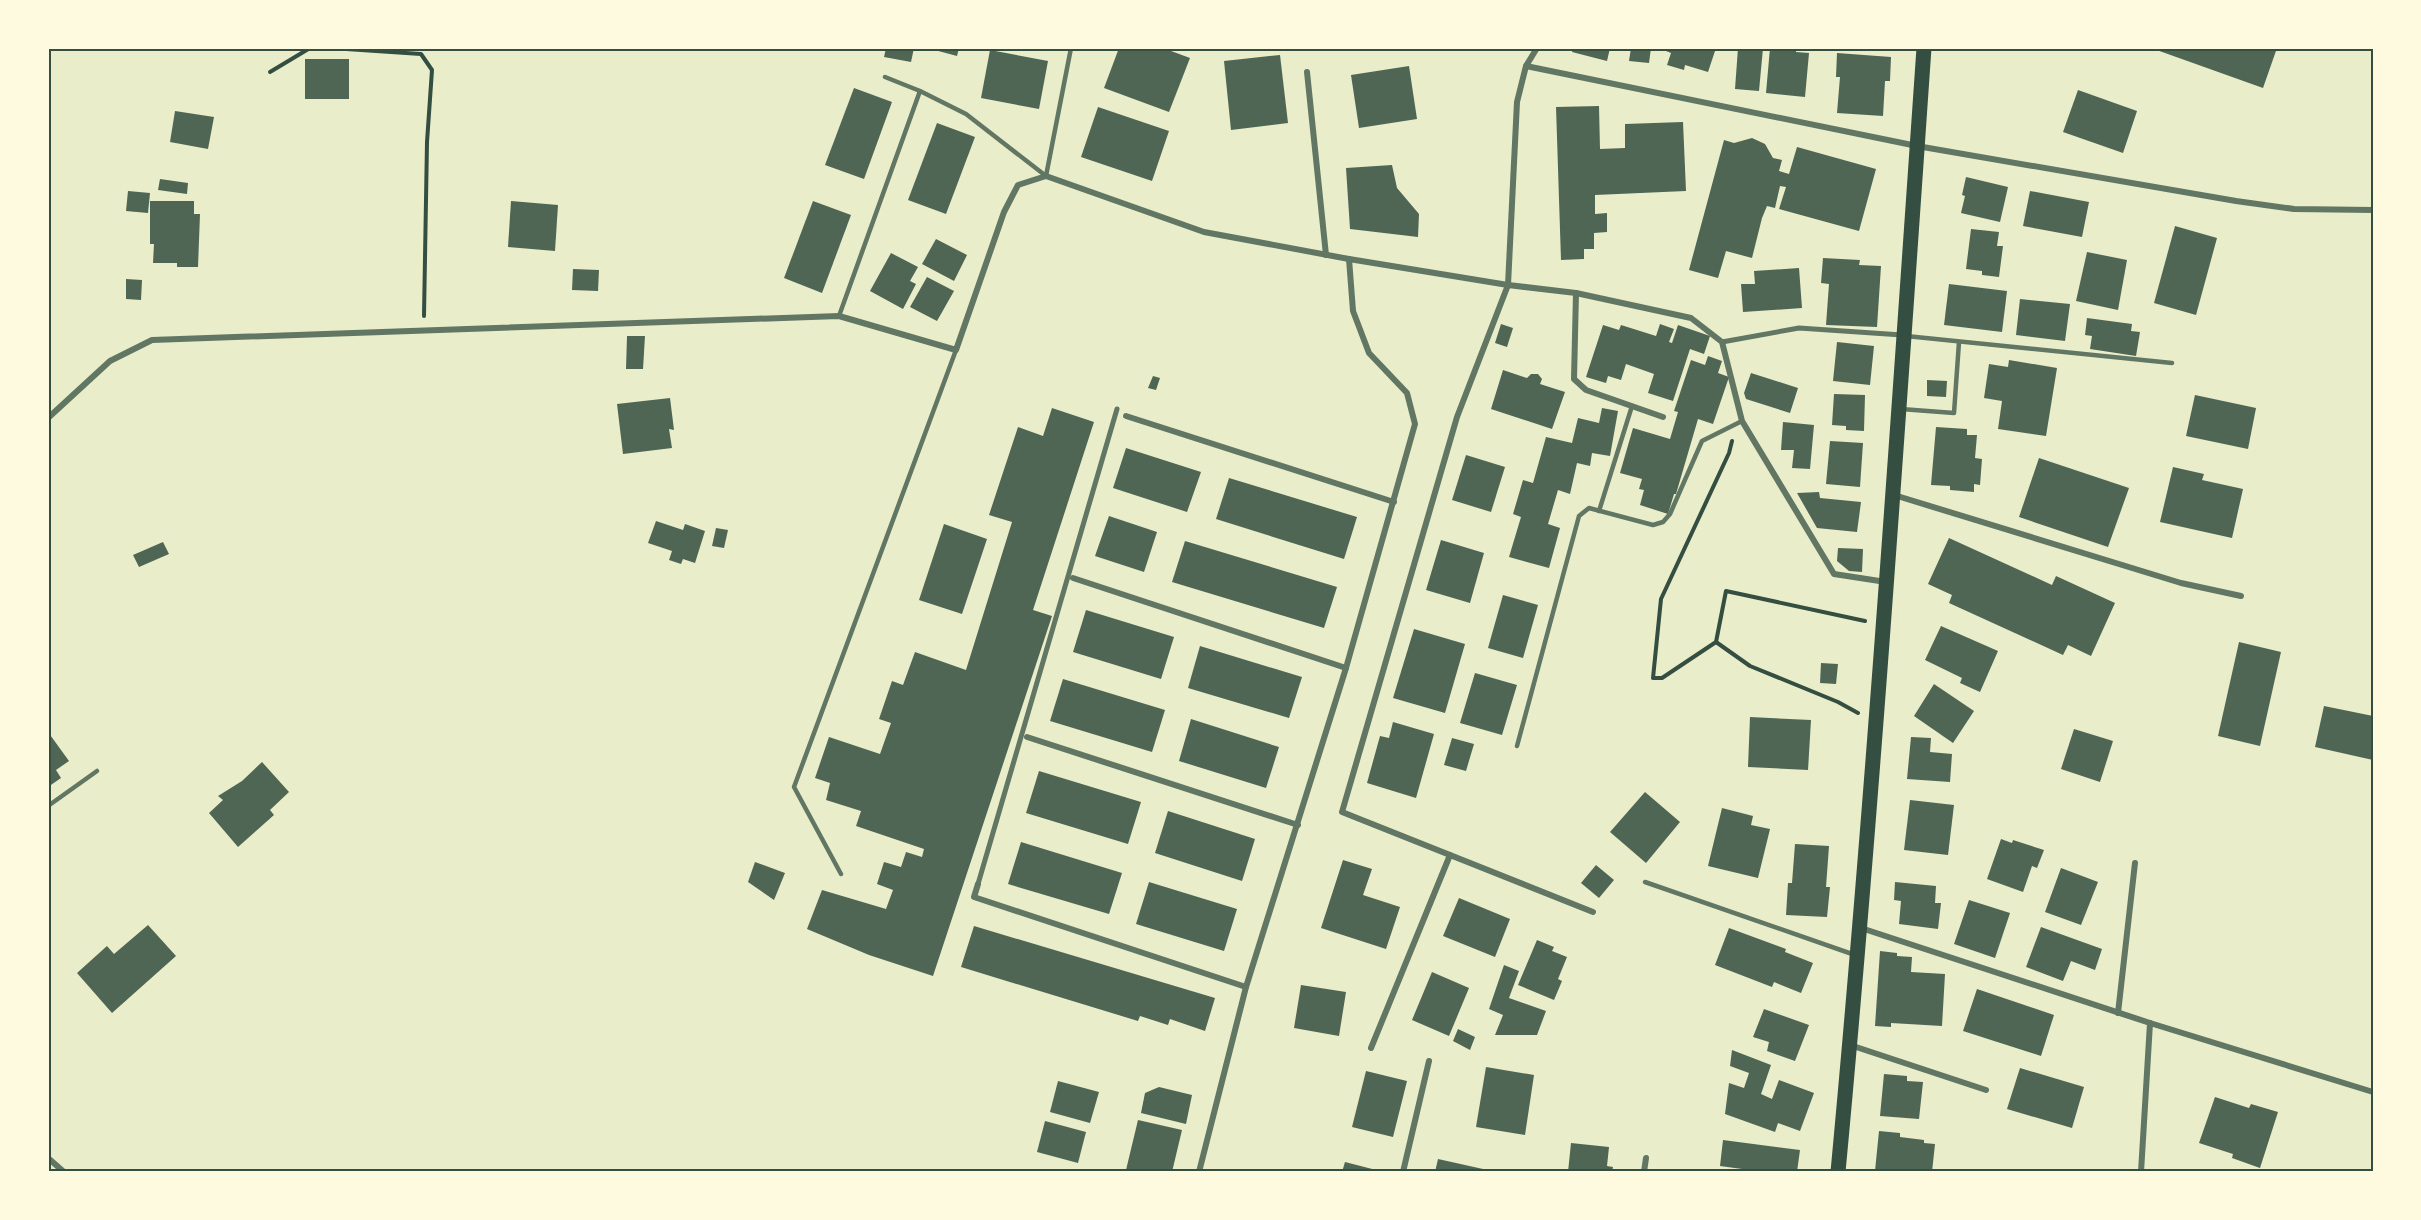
<svg xmlns="http://www.w3.org/2000/svg" width="2421" height="1220" font-family="'PT Serif',serif">
<rect width="100%" height="100%" fill="#e9edc9"/>
<!-- building -->
<g fill="#4f6655">
<polygon points="886,48 914,48 911,62 884,57"/>
<polygon points="927,48 959,48 957,56"/>
<polygon points="1119,48 1163,48 1190,58 1169,112 1104,88"/>
<polygon points="1573,48 1610,48 1607,61 1572,52"/>
<polygon points="1631,48 1651,48 1649,63 1629,61"/>
<polygon points="1666,48 1716,48 1708,72 1685,65 1684,70 1667,65 1671,53 1666,51"/>
<polygon points="1738,48 1763,48 1759,91 1735,89"/>
<polygon points="1770,48 1796,48 1796,52 1809,53 1805,97 1766,93"/>
<polygon points="2151,48 2277,48 2263,88"/>
<polygon points="990,50 1048,61 1039,109 981,98"/>
<polygon points="1837,53 1891,57 1890,81 1885,81 1883,116 1837,113 1840,77 1836,77"/>
<polygon points="1280,55 1288,123 1231,130 1224,61"/>
<rect x="305" y="59" width="44" height="40"/>
<polygon points="1409,66 1417,119 1359,128 1351,75"/>
<polygon points="854,88 892,102 864,179 825,165"/>
<polygon points="2078,90 2137,111 2123,153 2063,132"/>
<polygon points="1599,106 1600,149 1625,148 1625,124 1683,122 1686,191 1595,195 1595,214 1607,213 1607,232 1594,233 1594,249 1584,249 1584,259 1561,260 1556,107"/>
<polygon points="1098,107 1169,131 1152,181 1081,157"/>
<polygon points="175,111 214,117 208,149 170,142"/>
<polygon points="937,123 975,137 946,214 908,200"/>
<polygon points="1752,138 1765,144 1773,158 1782,160 1779,171 1789,174 1797,147 1876,169 1859,231 1779,209 1786,187 1780,186 1775,208 1767,206 1762,218 1752,258 1726,251 1718,278 1689,270 1724,140 1734,143"/>
<polygon points="1392,165 1397,188 1419,214 1418,237 1350,229 1346,168"/>
<polygon points="1966,177 2008,187 2000,222 1961,213 1965,196 1962,195"/>
<polygon points="160,179 188,183 187,194 158,190"/>
<polygon points="128,191 150,193 148,213 126,211"/>
<polygon points="2030,191 2089,202 2082,237 2023,226"/>
<polygon points="150,201 194,201 194,214 200,214 198,267 177,267 177,263 153,263 154,244 150,244"/>
<polygon points="511,201 558,205 555,251 508,247"/>
<polygon points="813,201 851,215 822,293 784,278"/>
<polygon points="2175,226 2217,238 2196,315 2154,303"/>
<polygon points="1971,229 1999,232 1997,246 2003,246 1999,277 1982,275 1982,271 1966,269"/>
<polygon points="936,239 967,255 954,281 922,264"/>
<polygon points="2087,252 2127,260 2118,310 2076,301"/>
<polygon points="891,253 918,267 910,281 916,284 903,309 870,291"/>
<polygon points="1823,258 1860,260 1859,265 1881,266 1877,327 1826,325 1829,284 1821,283"/>
<polygon points="1799,268 1802,308 1743,312 1741,284 1755,284 1754,271"/>
<polygon points="573,269 599,270 598,291 572,290"/>
<polygon points="927,277 954,291 937,321 910,307"/>
<polygon points="126,279 142,280 141,300 126,299"/>
<polygon points="1949,284 2007,291 2002,332 1944,325"/>
<polygon points="2020,299 2070,304 2065,341 2016,335"/>
<polygon points="2087,318 2132,324 2131,331 2140,332 2136,356 2090,349 2092,336 2085,335"/>
<polygon points="1501,324 1513,328 1507,347 1495,343"/>
<polygon points="1660,324 1674,329 1669,342 1672,343 1678,325 1710,336 1704,354 1690,349 1673,401 1648,393 1654,374 1626,364 1621,380 1608,376 1606,383 1586,377 1603,325 1619,330 1621,325 1656,336"/>
<polygon points="627,336 645,336 643,369 626,369"/>
<polygon points="1837,342 1874,346 1870,385 1833,381"/>
<polygon points="1708,356 1722,361 1718,373 1729,377 1713,424 1698,419 1676,494 1674,494 1668,514 1640,505 1644,490 1639,489 1642,479 1620,473 1633,428 1670,439 1678,412 1674,411 1691,360 1705,365"/>
<polygon points="2009,360 2057,368 2046,436 1998,429 2002,401 1984,398 1989,364 2008,367"/>
<polygon points="1503,370 1527,378 1531,374 1538,374 1542,379 1540,384 1565,392 1552,429 1491,409"/>
<polygon points="1751,373 1798,388 1790,413 1746,399 1744,393"/>
<polygon points="1153,376 1160,378 1156,390 1148,388"/>
<polygon points="1927,380 1947,381 1946,397 1927,396"/>
<polygon points="1834,394 1865,395 1864,431 1846,430 1846,426 1832,425"/>
<polygon points="2195,395 2256,408 2248,449 2186,436"/>
<polygon points="670,398 674,430 669,429 672,448 623,454 617,404"/>
<polygon points="1052,408 1094,422 1033,610 1052,616 933,976 869,955 807,929 822,890 886,909 893,890 877,884 884,862 901,867 906,852 922,857 924,849 856,826 861,811 826,800 830,783 815,778 829,737 880,754 891,723 879,719 892,681 903,685 915,652 966,670 1012,522 989,515 1018,427 1043,436"/>
<polygon points="1602,408 1618,411 1610,456 1592,453 1590,466 1577,463 1570,494 1558,490 1548,524 1560,528 1549,568 1509,557 1521,517 1513,514 1523,480 1533,483 1546,437 1572,443 1578,418 1599,423"/>
<polygon points="1783,422 1814,425 1810,469 1792,468 1794,450 1781,450"/>
<polygon points="1936,427 1967,429 1967,435 1977,435 1975,458 1982,459 1980,485 1974,484 1974,492 1950,490 1950,486 1931,485"/>
<polygon points="1830,441 1863,443 1860,487 1826,484"/>
<polygon points="1126,448 1201,472 1187,512 1113,488"/>
<polygon points="1466,455 1505,467 1491,512 1452,500"/>
<polygon points="2039,458 2129,488 2108,547 2019,517"/>
<polygon points="2173,467 2204,474 2202,480 2243,489 2232,538 2160,522"/>
<polygon points="1229,478 1357,517 1344,559 1216,519"/>
<polygon points="1819,492 1820,498 1861,502 1857,532 1817,528 1797,493"/>
<polygon points="1109,516 1157,532 1144,572 1095,556"/>
<polygon points="656,521 683,530 685,524 705,531 695,563 683,559 681,564 669,560 672,551 648,543"/>
<polygon points="944,524 987,539 962,614 919,600"/>
<polygon points="716,528 728,530 724,548 712,546"/>
<polygon points="1949,538 2052,585 2056,576 2115,603 2091,656 2068,645 2063,655 1949,603 1952,595 1928,584"/>
<polygon points="1441,540 1484,553 1470,603 1426,590"/>
<polygon points="1185,541 1337,587 1324,628 1172,582"/>
<polygon points="163,542 169,554 139,567 133,555"/>
<polygon points="1838,548 1863,549 1862,572 1849,571 1837,561"/>
<polygon points="1503,595 1538,605 1523,658 1488,648"/>
<polygon points="1086,610 1174,637 1161,679 1073,652"/>
<polygon points="1941,626 1998,651 1980,692 1960,683 1962,678 1925,660"/>
<polygon points="1414,629 1465,644 1445,713 1393,698"/>
<polygon points="2239,642 2281,652 2260,746 2218,736"/>
<polygon points="1200,646 1302,677 1289,718 1188,688"/>
<polygon points="1821,663 1838,664 1836,684 1820,683"/>
<polygon points="1475,673 1517,685 1502,735 1460,723"/>
<polygon points="1063,679 1165,710 1152,752 1050,721"/>
<polygon points="1934,684 1974,711 1953,743 1914,716"/>
<polygon points="2324,706 2373,716 2373,760 2315,747"/>
<polygon points="1750,717 1811,720 1808,770 1748,767"/>
<polygon points="1191,719 1279,747 1266,788 1179,761"/>
<polygon points="1393,722 1434,734 1416,798 1367,783 1380,736 1389,738"/>
<polygon points="2074,729 2113,741 2100,782 2061,769"/>
<polygon points="48,732 69,761 56,770 61,778 48,787"/>
<polygon points="1911,737 1931,738 1930,752 1952,754 1950,782 1907,779"/>
<polygon points="1452,738 1474,744 1466,771 1444,765"/>
<polygon points="262,762 289,792 270,810 274,815 238,847 209,813 223,800 218,796 242,781"/>
<polygon points="1039,771 1141,802 1128,844 1026,813"/>
<polygon points="1645,792 1680,822 1646,863 1610,832"/>
<polygon points="1910,800 1954,805 1948,855 1904,850"/>
<polygon points="1722,808 1753,816 1751,825 1770,829 1758,878 1708,866"/>
<polygon points="1168,811 1255,839 1242,881 1155,853"/>
<polygon points="2001,839 2012,843 2013,840 2044,850 2037,868 2032,866 2023,892 1987,879"/>
<polygon points="1021,842 1122,873 1109,914 1008,884"/>
<polygon points="1795,844 1829,846 1826,887 1830,887 1827,917 1786,915 1788,883 1792,883"/>
<polygon points="1343,860 1372,869 1363,895 1400,907 1386,949 1321,928"/>
<polygon points="755,862 785,873 774,900 748,882"/>
<polygon points="1596,865 1614,880 1599,898 1581,883"/>
<polygon points="2061,868 2098,882 2081,925 2045,912"/>
<polygon points="1149,882 1237,909 1224,951 1136,924"/>
<polygon points="1895,882 1936,886 1935,903 1941,903 1938,929 1899,924 1901,901 1894,900"/>
<polygon points="1459,898 1510,919 1495,957 1443,936"/>
<polygon points="1969,900 2010,913 1995,958 1954,944"/>
<polygon points="148,925 176,956 112,1013 77,973 107,946 114,954"/>
<polygon points="974,926 1215,998 1205,1031 1170,1019 1168,1025 1140,1016 1138,1021 961,967"/>
<polygon points="2041,927 2102,949 2095,970 2071,961 2063,981 2026,967"/>
<polygon points="1729,928 1786,949 1785,952 1813,963 1801,993 1774,982 1772,987 1715,965"/>
<polygon points="1537,940 1554,947 1552,951 1567,957 1558,979 1562,981 1554,1000 1518,985"/>
<polygon points="1880,951 1897,953 1897,956 1912,957 1911,972 1945,974 1942,1026 1891,1023 1891,1027 1875,1026"/>
<polygon points="1504,965 1519,971 1509,998 1546,1011 1537,1035 1495,1035 1503,1015 1489,1009"/>
<polygon points="1432,972 1469,988 1449,1036 1412,1020"/>
<polygon points="1301,985 1346,992 1339,1036 1294,1028"/>
<polygon points="1977,989 2054,1015 2041,1056 1963,1031"/>
<polygon points="1764,1009 1809,1025 1795,1061 1767,1051 1769,1042 1753,1037"/>
<polygon points="1458,1029 1475,1037 1470,1050 1453,1041"/>
<polygon points="1732,1050 1771,1065 1761,1094 1772,1099 1779,1080 1814,1093 1800,1131 1778,1123 1775,1132 1725,1114 1729,1083 1744,1088 1749,1073 1730,1066"/>
<polygon points="1486,1067 1534,1075 1525,1135 1476,1127"/>
<polygon points="2020,1068 2084,1087 2072,1128 2007,1109"/>
<polygon points="1366,1071 1407,1081 1393,1137 1352,1127"/>
<polygon points="1884,1074 1907,1076 1907,1081 1923,1082 1919,1119 1880,1116"/>
<polygon points="1058,1081 1099,1092 1090,1123 1050,1112"/>
<polygon points="1159,1087 1192,1095 1186,1124 1141,1113 1145,1093"/>
<polygon points="2215,1097 2249,1108 2251,1104 2278,1112 2260,1168 2232,1158 2233,1154 2199,1143"/>
<polygon points="1138,1120 1182,1130 1172,1172 1126,1170"/>
<polygon points="1045,1121 1086,1132 1078,1163 1037,1152"/>
<polygon points="1879,1131 1900,1133 1900,1137 1924,1140 1924,1143 1935,1144 1932,1172 1875,1171"/>
<polygon points="1723,1140 1800,1150 1797,1172 1742,1172 1742,1169 1720,1166"/>
<polygon points="1571,1143 1609,1147 1607,1166 1613,1167 1612,1172 1568,1172"/>
<polygon points="1438,1159 1492,1171 1492,1172 1435,1172"/>
<polygon points="1345,1162 1380,1171 1380,1172 1342,1172"/>
</g>
<g fill="none" stroke-linecap="round" stroke-linejoin="round">
<!-- path -->
<g stroke="#344e41" stroke-width="4">
<polyline points="331,48 421,54 432,70 427,142 424,316"/>
<polyline points="270,72 310,48"/>
<polyline points="1732,441 1729,453 1661,599 1653,678 1662,678 1716,642 1726,591 1865,621"/>
<polyline points="1716,642 1750,666 1838,702 1858,713"/>
</g>
<!-- service -->
<g stroke="#617663" stroke-width="4.5">
<polyline points="885,77 920,91 966,114 1046,176 1071,48"/>
<polyline points="839,316 920,91"/>
<polyline points="1906,336 2172,363"/>
<polyline points="1901,409 1954,413 1959,342"/>
<polyline points="1599,511 1632,406"/>
<polyline points="1517,746 1579,516 1589,508 1653,525 1663,522 1670,514 1702,441 1742,421"/>
<polyline points="48,806 97,771"/>
<polyline points="841,874 794,787 956,350"/>
<polyline points="1645,882 1855,955"/>
</g>
<!-- pedestrian -->
<g stroke="#617663" stroke-width="5">
<polyline points="1722,342 1799,328 1902,335"/>
<polyline points="978,884 1117,409"/>
</g>
<!-- minor -->
<g stroke="#617663" stroke-width="6">
<polyline points="1537,48 1526,66 1517,102 1508,285 1457,417 1342,812 1593,912"/>
<polyline points="1526,66 1917,146 2236,201 2294,209 2373,210"/>
<polyline points="1307,72 1326,255"/>
<polyline points="1576,293 1574,379 1586,390 1663,417"/>
<polyline points="1126,416 1394,502"/>
<polyline points="48,418 110,361 152,340 839,316 956,350 1004,212 1018,185 1046,176 1204,232 1349,259 1508,285 1576,293 1691,318 1722,342 1742,421 1834,574 1886,582"/>
<polyline points="1894,495 2181,583 2241,596"/>
<polyline points="1073,578 1346,668"/>
<polyline points="1027,737 1298,825"/>
<polyline points="978,884 974,897 1246,987"/>
<polyline points="1861,928 2150,1023 2373,1092"/>
<polyline points="2118,1013 2135,863"/>
<polyline points="1850,1045 1986,1090"/>
<polyline points="1371,1048 1450,855"/>
<polyline points="48,1158 64,1172"/>
<polyline points="1199,1172 1246,987 1346,668 1415,424 1407,393 1369,353 1353,311 1349,259"/>
<polyline points="1403,1172 1429,1061"/>
<polyline points="1644,1172 1646,1158"/>
<polyline points="2141,1172 2150,1023"/>
</g>
<!-- primary -->
<path stroke="#344e41" stroke-width="15" d="M1838 1172C1873 798 1898 423 1924 48"/>
</g>
<!-- border -->
<rect width="2421" height="1220" fill="none" stroke="#fefae0" stroke-width="99"/>
<rect x="50" y="50" width="2322" height="1120" fill="none" stroke="#344e41" stroke-width="2"/>
</svg>
